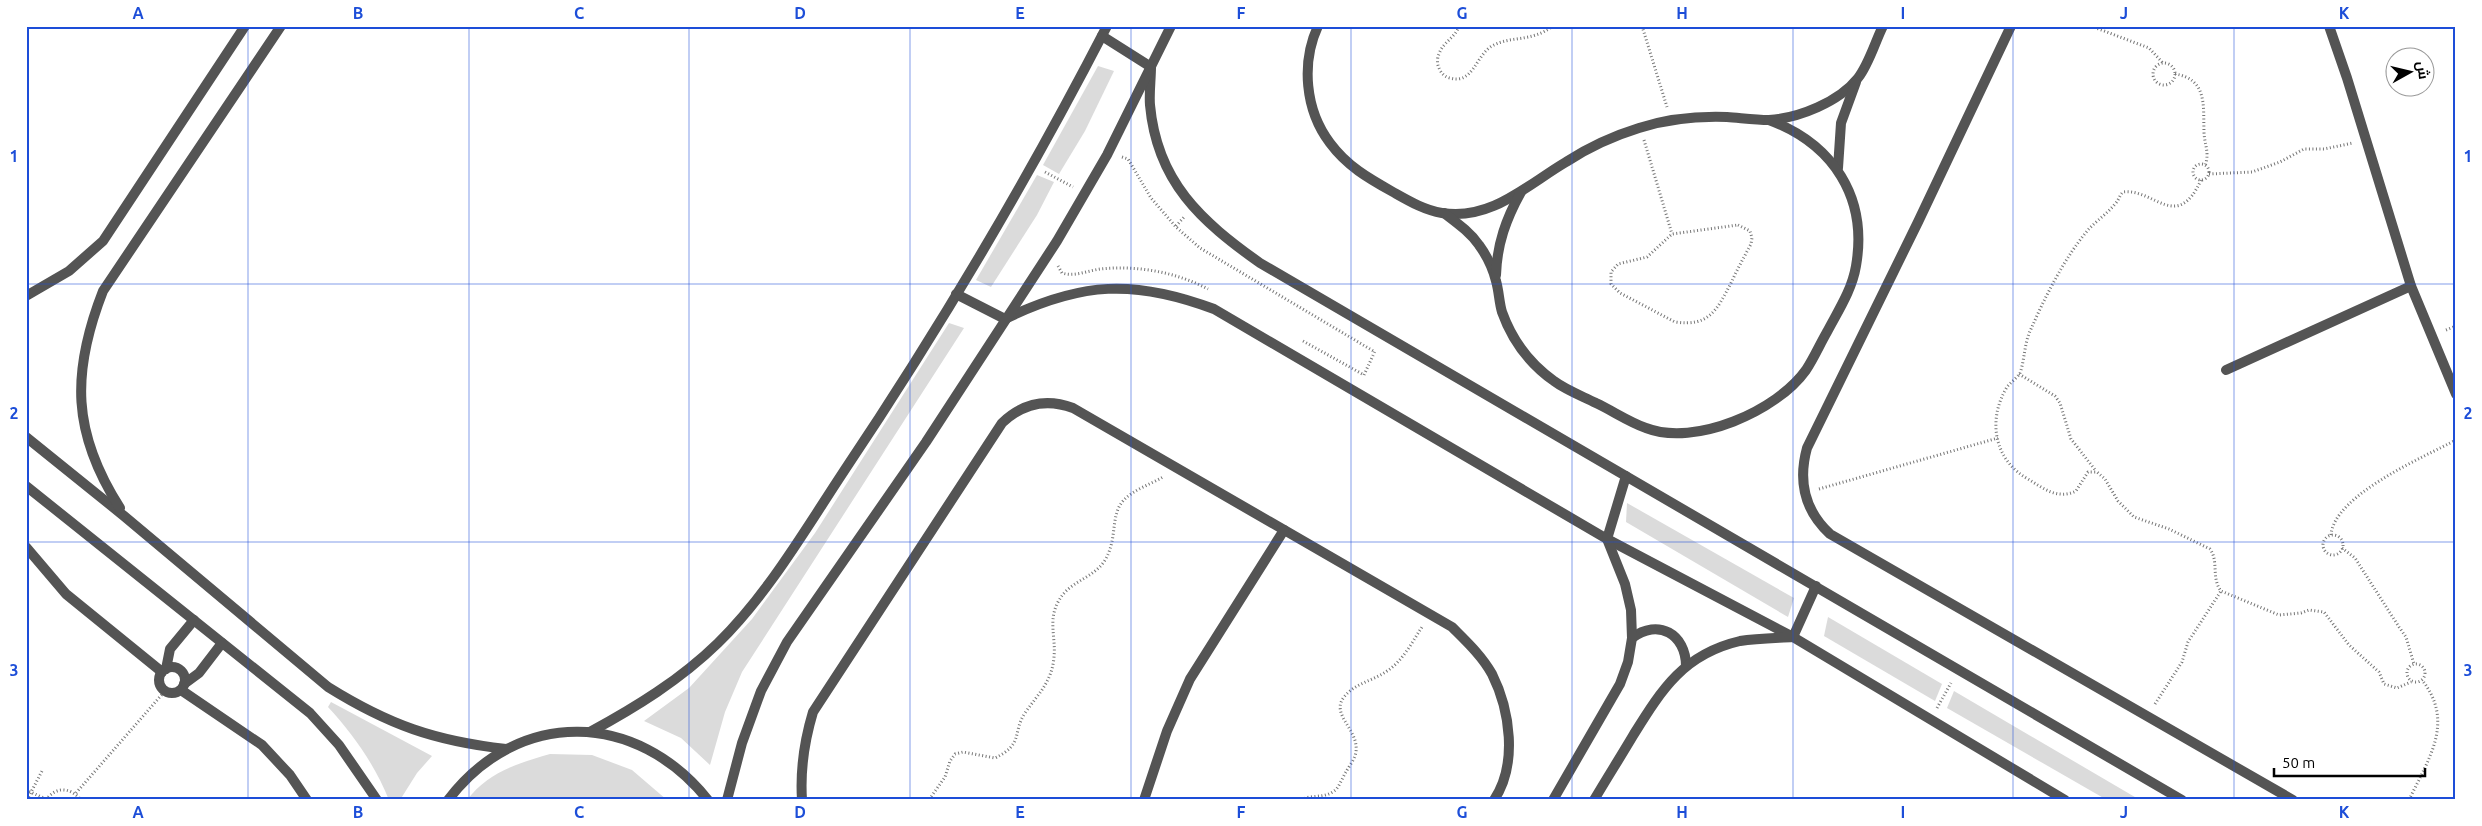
<svg xmlns="http://www.w3.org/2000/svg" width="2482" height="826" font-family="Ubuntu,Cairo,sans-serif">
<rect width="100%" height="100%" fill="#fff"/>
<!-- green -->
<g fill="#dbdbdb">
<polygon points="1098,66 1114,71 1085,131 1059,174 1043,165"/>
<polygon points="1037,175 1054,182 1037,215 991,287 976,280"/>
<polygon points="949,323 964,328 742,672 725,712 710,765 681,738 644,721 689,688 752,619 815,533"/>
<polygon points="1627,503 1794,598 1788,617 1626,522"/>
<polygon points="1828,617 1942,684 1935,701 1824,636"/>
<polygon points="1954,691 2140,800 2107,800 1947,708"/>
<path d="M331 702 432 756 417 773 400 800H389C375 765 353 734 328 707Z"/>
<path d="M550 754 592 755 632 770 667 800H467C488 772 519 763 550 754Z"/>
</g>
<g fill="none" stroke-linecap="round" stroke-linejoin="round">
<!-- path -->
<g stroke="#767676" stroke-width="3" stroke-dasharray="1 2.5" stroke-linecap="butt">
<path d="M1459 26C1455 38 1443 42 1439 54 1437 58 1437 64 1439 68 1441 73 1445 77 1450 78 1473 85 1476 55 1492 46 1512 35 1530 43 1553 26"/>
<polyline points="1642,26 1667,107"/>
<polyline points="2091,26 2149,48 2163,63"/>
<circle cx="2164" cy="74" r="11"/>
<path d="M2175 74C2208 79 2203 107 2204 131 2204 144 2210 152 2205 166"/>
<polyline points="1644,140 1672,234"/>
<polyline points="1122,157 1128,159 1151,198 1176,227 1200,248 1375,352"/>
<circle cx="2201" cy="172" r="8"/>
<polyline points="1045,172 1073,187"/>
<polyline points="2209,174 2252,172 2280,162 2304,149 2324,149 2353,143"/>
<path d="M2201 180C2177 233 2154 188 2123 192 2119 196 2119 200 2115 204 2107 214 2096 221 2088 230 2065 257 2045 297 2031 329 2024 343 2025 359 2020 373 2017 378 2011 382 2007 387 1987 420 1994 460 2028 479 2043 488 2057 500 2076 491L2088 472H2097L2105 479 2118 501 2134 517 2169 529 2210 549C2219 561 2211 578 2221 591L2279 615 2301 613 2309 610 2324 612 2349 645 2379 672 2384 684 2397 688 2411 682"/>
<path d="M1738 225 1750 231 1752 238 1751 244C1744 257 1737 270 1731 283 1717 310 1709 327 1675 322L1620 293 1611 284V272L1618 264 1647 257 1672 234Z"/>
<polyline points="1176,226 1185,216"/>
<path d="M1058 266 1062 273C1074 277 1087 271 1100 269 1136 265 1176 272 1208 289"/>
<polyline points="2446,330 2456,326"/>
<polyline points="1303,341 1364,375"/>
<polyline points="2019,374 2055,396 2060,403 2071,439 2096,471"/>
<polyline points="1364,375 1375,351"/>
<polyline points="1819,489 1998,438"/>
<path d="M2331 535C2334 495 2424 457 2456 440"/>
<circle cx="2333" cy="545" r="10"/>
<polyline points="2342,548 2355,558 2399,627 2406,637 2414,664"/>
<circle cx="2416" cy="673" r="9"/>
<polyline points="2155,704 2182,662 2188,642 2221,591"/>
<polyline points="1937,708 1951,683"/>
<polyline points="26,790 46,799"/>
<polyline points="76,793 165,691"/>
<polyline points="27,800 42,771"/>
<path d="M46 800C56 786 70 787 81 800"/>
<path d="M931 800V797L945 777 950 761 955 754 963 752 995 758C1024 744 1012 733 1025 713 1038 694 1052 682 1054 657 1056 638 1048 621 1058 602 1069 581 1090 580 1103 563 1119 541 1109 515 1124 500 1133 490 1151 484 1163 477"/>
<path d="M1301 800C1312 794 1323 799 1334 791 1339 788 1342 778 1346 772 1349 766 1355 759 1356 752 1359 729 1330 715 1344 697 1355 683 1373 681 1387 671 1403 661 1412 642 1422 627"/>
<path d="M2409 800C2429 758 2455 722 2422 680"/>
</g>
<!-- minor -->
<g stroke="#545454" stroke-width="10">
<path d="M1318 26C1301 63 1305 110 1330 143 1347 166 1368 178 1393 192 1409 201 1424 210 1442 213 1491 221 1527 185 1566 162 1589 147 1613 136 1639 128 1667 119 1698 116 1727 117 1741 118 1755 120 1769 120 1799 118 1839 102 1858 78 1869 64 1875 42 1883 26"/>
<path d="M2011 26 1918 222 1807 448C1798 481 1804 510 1830 534L2293 800"/>
<polyline points="2329,26 2347,78 2411,286 2456,394"/>
<polyline points="1838,168 1841,123 1856,82"/>
<path d="M1444 213C1457 223 1470 232 1479 245 1487 256 1493 269 1496 281 1499 291 1499 302 1502 312 1512 340 1530 364 1554 381 1566 390 1582 396 1596 403 1613 411 1629 422 1646 428 1695 447 1777 411 1806 370 1814 358 1820 344 1827 332 1838 311 1852 290 1856 266 1868 197 1833 144 1769 120"/>
<path d="M1496 275C1497 244 1506 219 1521 192"/>
<polyline points="2226,370 2411,286"/>
<polyline points="26,547 66,594 162,672"/>
<path d="M1632 638C1658 618 1686 634 1686 666"/>
<circle cx="172" cy="680" r="13"/>
<polyline points="166,669 170,649 194,620"/>
<polyline points="184,684 199,673 222,643"/>
<polyline points="181,690 262,745 290,775 307,800"/>
<path d="M802 800C800 769 804 742 813 712L1002 423C1023 403 1046 398 1073 408L1452 627C1467 642 1482 656 1492 674 1510 710 1518 764 1494 800"/>
<polyline points="1144,800 1167,731 1190,679 1284,530"/>
</g>
<!-- tertiary -->
<g stroke="#545454" stroke-width="10">
<path d="M1102 36 1151 67C1151 79 1149 93 1150 105 1157 182 1201 221 1260 263L2182 800"/>
<path d="M956 294 1005 319C1081 282 1134 279 1214 309L1607 539 1793 637 2065 800"/>
<polyline points="26,296 69,271 103,241 245,26"/>
<path d="M26 437 124 516 328 687C389 725 435 741 506 749"/>
<polyline points="26,486 310,713 339,745 377,800"/>
<path d="M120 508C72 433 71 373 103 291L281 26"/>
<path d="M590 732C636 707 680 680 718 643 768 594 805 530 844 471 940 328 1028 179 1107 26"/>
<path d="M448 800C519 707 637 711 708 800"/>
<polyline points="727,800 742,743 761,691 787,642 926,442 1057,241 1107,155 1171,26"/>
<polyline points="1553,800 1620,684 1628,662 1632,638 1631,610 1625,584 1607,539 1626,476"/>
<path d="M1594 800C1607 778 1621 756 1634 734 1662 689 1684 654 1740 641 1757 638 1776 638 1793 637L1816 586"/>
</g>
</g>
<!-- grid -->
<path fill="none" stroke="#1d4ed8" stroke-width="1" stroke-opacity="0.55" d="M248 26V800M469 26V800M689 26V800M910 26V800M1131 26V800M1351 26V800M1572 26V800M1793 26V800M2013 26V800M2234 26V800M26 284H2456M26 542H2456"/>
<!-- border -->
<rect width="2482" height="826" fill="none" stroke="#ffffff" stroke-width="55"/>
<!-- north arrow -->
<g transform="translate(2410 72) rotate(82)"><circle r="24" fill="#ffffff" stroke="#999999"/>
<path d="M0-4L9 19L0 12L-9 19Z" fill="#000000"/>
<text y="-8" font-size="14" font-weight="bold" text-anchor="middle" fill="#000000">ش</text>
</g>
<!-- scale -->
<path d="M2274 768v8h151v-8" fill="none" stroke="#000000" stroke-width="2.5"/>
<text x="2282" y="768" font-size="15" fill="#000000" stroke="#ffffff" stroke-width="4" paint-order="stroke">50 m</text>
<rect x="28" y="28" width="2426" height="770" fill="none" stroke="#1d4ed8" stroke-width="2"/>
<g font-size="16" text-anchor="middle" font-weight="bold" fill="#1d4ed8">
<text x="138" y="19">A</text>
<text x="358" y="19">B</text>
<text x="579" y="19">C</text>
<text x="800" y="19">D</text>
<text x="1020" y="19">E</text>
<text x="1241" y="19">F</text>
<text x="1462" y="19">G</text>
<text x="1682" y="19">H</text>
<text x="1903" y="19">I</text>
<text x="2124" y="19">J</text>
<text x="2344" y="19">K</text>
<text x="14" y="162">1</text>
<text x="2468" y="162">1</text>
<text x="14" y="419">2</text>
<text x="2468" y="419">2</text>
<text x="14" y="676">3</text>
<text x="2468" y="676">3</text>
<text x="138" y="818">A</text>
<text x="358" y="818">B</text>
<text x="579" y="818">C</text>
<text x="800" y="818">D</text>
<text x="1020" y="818">E</text>
<text x="1241" y="818">F</text>
<text x="1462" y="818">G</text>
<text x="1682" y="818">H</text>
<text x="1903" y="818">I</text>
<text x="2124" y="818">J</text>
<text x="2344" y="818">K</text>
</g>
</svg>
